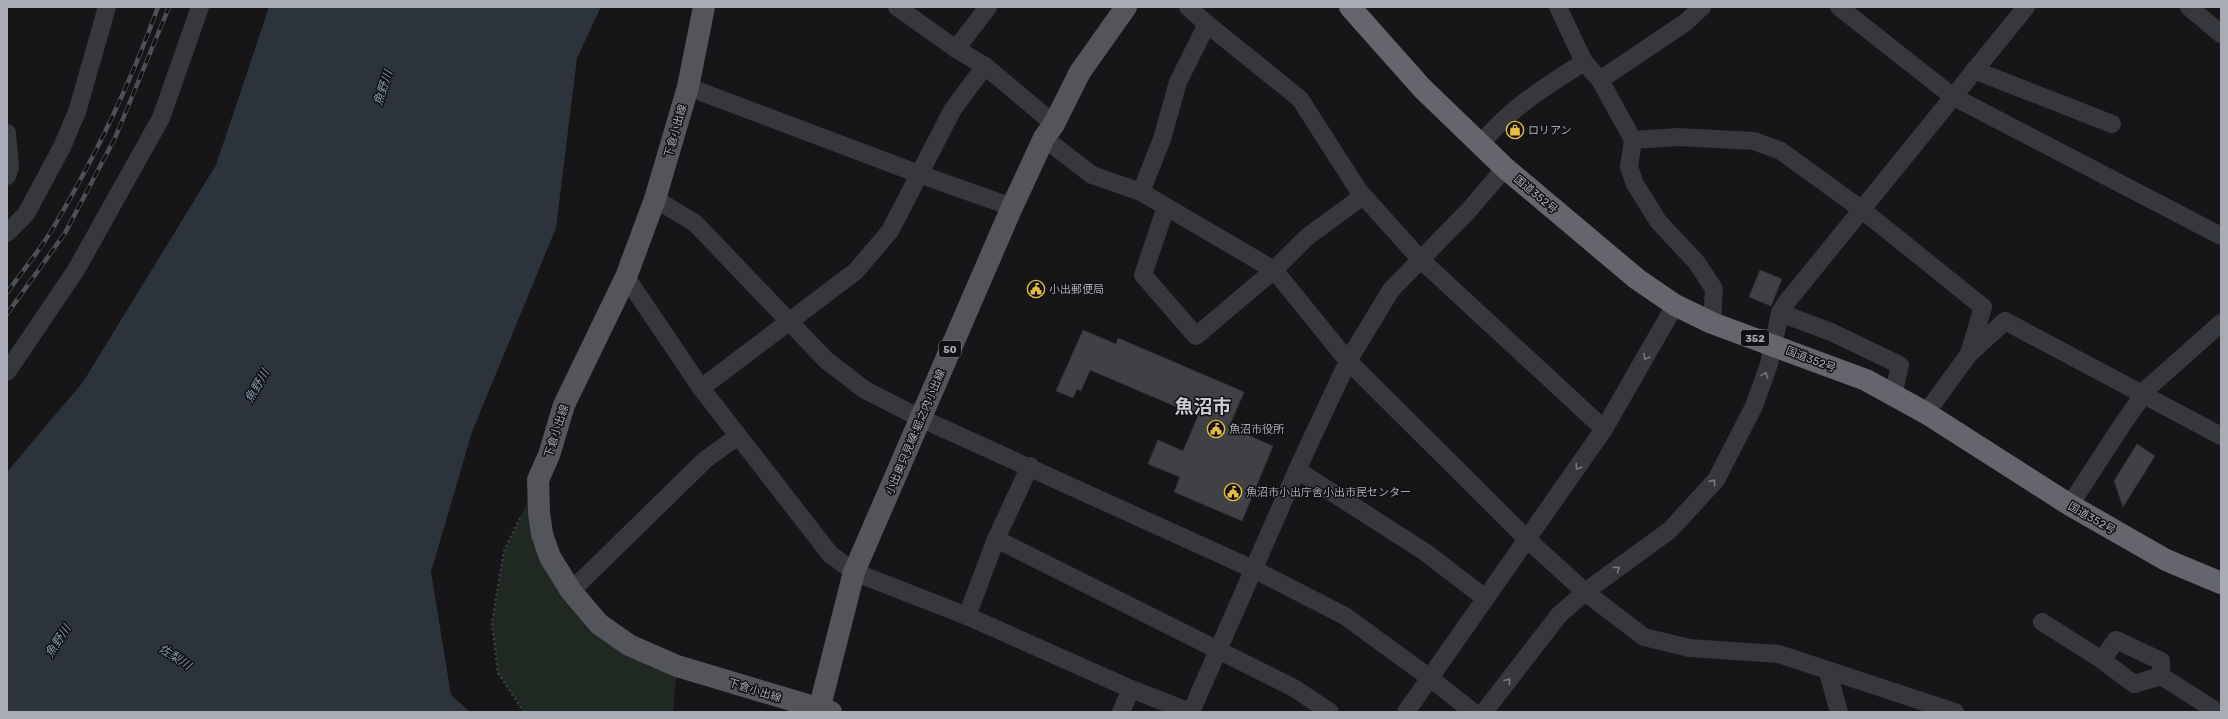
<svg xmlns="http://www.w3.org/2000/svg" width="2228" height="719" font-family="Rubik,'Noto Sans JP',sans-serif">
<rect width="100%" height="100%" fill="#161618"/>
<!-- green -->
<polygon fill="#202822" points="538,480 539,513 571,591 677,666 673,712 524,712 498,673 492,623 504,551"/>
<!-- water -->
<polygon fill="#2d333b" points="269,7 601,7 577,58 556,228 472,432 431,572 451,695 470,712 7,712 7,472 83,382 216,165"/>
<!-- building -->
<g fill="#404145" stroke="#313034">
<polygon points="1760,270 1782,279 1771,306 1749,297"/>
<polygon points="1083,330 1116,344 1118,338 1244,392 1229,427 1273,446 1242,521 1174,492 1180,477 1148,464 1158,440 1183,451 1198,416 1090,370 1081,391 1077,389 1073,398 1056,391"/>
<polygon points="2137,444 2155,456 2123,507 2114,481"/>
</g>
<g fill="none" stroke-linecap="round" stroke-linejoin="round">
<!-- path -->
<polyline stroke="#3d3f44" stroke-width="2.5" stroke-dasharray="2 3" stroke-linecap="butt" points="520,518 504,551 492,623 498,673 524,712"/>
<!-- minor -->
<g stroke="#37383d" stroke-width="18">
<polyline points="897,7 956,49 985,66 1054,124"/>
<polyline points="1188,7 1207,24 1300,99 1359,191 1421,260 1604,429"/>
<polyline points="1558,7 1584,62 1600,80 1633,140 1629,167 1635,184 1658,221 1697,263 1714,289 1712,323"/>
<polyline points="1839,7 1952,96 2221,236"/>
<polyline points="2189,7 2221,34"/>
<polyline points="956,49 988,7"/>
<polyline points="1974,70 2112,124"/>
<polyline points="1600,80 1686,22 1702,7"/>
<polyline points="688,87 919,174 1012,207"/>
<polyline points="7,133 10,167 7,176"/>
<polyline points="1044,138 1092,175 1141,192 1274,270 1348,361 1528,540 1585,592 1644,637 1689,648 1779,654 1955,712"/>
<polyline points="1633,140 1678,137 1754,141 1781,151 1861,209 1983,307 1969,354"/>
<path d="M1481 144C1509 108 1547 86 1584 62"/>
<polyline points="1141,192 1162,139 1178,82 1207,24"/>
<polyline points="655,199 695,223 826,360 865,390 920,418 1255,570 1345,616 1430,678 1473,712"/>
<polyline points="1166,207 1143,275 1196,336 1274,270 1307,237 1363,196"/>
<polyline points="7,233 26,214 62,147 77,112 107,7"/>
<polyline points="626,277 701,388 830,554 854,572 967,616 1131,689 1190,712"/>
<polyline points="1780,313 1831,332 1900,365 1893,395"/>
<polyline points="7,372 76,270 161,118 200,7"/>
<polyline points="701,388 856,271 890,231 953,109 985,66"/>
<polyline points="1926,413 1969,354 2005,321 2221,436"/>
<polyline points="1297,470 1425,552 1485,598"/>
<polyline points="2070,505 2124,422 2149,387 2221,323"/>
<polyline points="996,539 1294,688 1330,712"/>
<polyline points="571,591 705,460 738,436"/>
<polyline points="967,616 996,539 1030,466"/>
<polyline points="2042,622 2102,660"/>
<polyline points="1828,672 1839,712"/>
<polyline points="2161,676 2161,661 2116,640 2102,660 2134,684 2161,676 2218,712"/>
<polyline points="1121,712 1131,689"/>
<polyline points="1191,712 1297,470 1348,361 1391,290 1469,210 1505,168"/>
<polyline points="1406,712 1604,429 1675,305"/>
<polyline points="1484,712 1559,615 1585,592 1670,530 1716,480 1754,406 1769,364 1780,313 1786,303 2026,7"/>
</g>
<!-- major -->
<g stroke="#54555b" stroke-width="22">
<polyline points="704,7 688,87 655,199 626,277 564,405 549,455 538,480 539,513 542,534 550,557 571,591 599,624 629,645 677,666 831,712"/>
<polyline points="819,710 854,572 1012,207 1044,138 1054,124 1080,72 1126,7"/>
</g>
<!-- highway -->
<polyline stroke="#64656d" stroke-width="22" points="1350,7 1422,88 1505,168 1637,279 1675,305 1712,323 1866,380 1926,413 2070,505 2166,560 2221,583"/>
<defs>
<g id="rail">
<path d="M7 293C23 270 42 248 56 223 96 155 131 82 158 7"/>
<polyline points="7,314 65,233 115,138 169,7"/>
</g>
</defs>
<!-- rail casing -->
<use href="#rail" stroke="#4f5055" stroke-width="4.5"/>
<!-- rail -->
<use href="#rail" stroke="#111113" stroke-width="3" stroke-dasharray="9" stroke-linecap="butt"/>
</g>
<!-- one-way arrows -->
<defs><path id="oneway-chevron" d="M-2-3.5L2.5 0L-2 3.5" fill="none" stroke-width="1.6" stroke-linecap="round" stroke-linejoin="round"/></defs>
<g stroke="#767880">
<use href="#oneway-chevron" transform="translate(1646 357) rotate(119)"/>
<use href="#oneway-chevron" transform="translate(1765 375) rotate(-70)"/>
<use href="#oneway-chevron" transform="translate(1578 467) rotate(124)"/>
<use href="#oneway-chevron" transform="translate(1713 482) rotate(-51)"/>
<use href="#oneway-chevron" transform="translate(1617 569) rotate(-36)"/>
<use href="#oneway-chevron" transform="translate(1508 681) rotate(-52)"/>
</g>
<!-- icons -->
<defs>
<symbol id="shop-ring" viewBox="-11 -11 22 22"><circle r="9.5" fill="#111113" stroke="#e5be41" stroke-width="1.5"/><path d="M-5-2.5h2.3a2.7 3.5 0 0 1 5.4 0H5L5.5 6h-11ZM-1.5-2.5h3a1.5 2.3 0 0 0-3 0Z" fill="#e5be41"/></symbol>
<symbol id="civic-ring" viewBox="-11 -11 22 22"><circle r="9.5" fill="#111113" stroke="#e5be41" stroke-width="1.5"/><path d="M-.6-6.5H3V-4.5H.6V-3L4-1V1h2V6H-6V1h2V-1L-.6-3ZM-1.2 2.5V6h2.4V2.5Z" fill="#e5be41"/></symbol>
</defs>
<g fill-rule="evenodd">
<use href="#shop-ring" x="1505" y="120" width="20" height="20"/>
<use href="#civic-ring" x="1026" y="279" width="20" height="20"/>
<use href="#civic-ring" x="1206" y="419" width="20" height="20"/>
<use href="#civic-ring" x="1223" y="482" width="20" height="20"/>
</g>
<g text-anchor="middle" stroke-width="3" stroke-linejoin="round" paint-order="stroke">
<!-- shield labels -->
<g fill="#111113" stroke="#7b7e86" stroke-width="1">
<rect x="1741" y="330" width="28" height="16" rx="3"/>
<rect x="939" y="341" width="22" height="16" rx="3"/>
</g>
<g font-size="10" font-weight="bold" fill="#a9acb7">
<text x="1755" y="342">352</text>
<text x="950" y="353">50</text>
</g>
<!-- poi labels -->
<g font-size="11" fill="#a9acb7" stroke="#111113" text-anchor="start">
<text x="1528" y="134">ロリアン</text>
<text x="1049" y="293">小出郵便局</text>
<text x="1229" y="433">魚沼市役所</text>
<text x="1246" y="496">魚沼市小出庁舎小出市民センター</text>
</g>
<!-- street labels -->
<g font-size="11" fill="#a9acb7" stroke="#111113">
<text transform="translate(675 131) rotate(-74)" y="4">下倉小出線</text>
<text transform="translate(1536 194) rotate(40)" y="4">国道352号</text>
<text transform="translate(1811 359) rotate(21)" y="4">国道352号</text>
<text transform="translate(556 431) rotate(-72)" y="4">下倉小出線</text>
<text transform="translate(915 432) rotate(-67)" y="4">小出奥只見線;堀之内小出線</text>
<text transform="translate(2092 518) rotate(30)" y="4">国道352号</text>
<text transform="translate(755 690) rotate(17)" y="4">下倉小出線</text>
</g>
<!-- water labels -->
<g font-size="12" font-style="italic" fill="#8296b0" stroke="#111113">
<text transform="translate(383 88) rotate(-72)" y="4">魚野川</text>
<text transform="translate(257 386) rotate(-60)" y="4">魚野川</text>
<text transform="translate(58 641) rotate(-57)" y="4">魚野川</text>
<text transform="translate(175 657) rotate(33)" y="4">佐梨川</text>
</g>
<!-- town labels -->
<g font-size="19" font-weight="bold" fill="#cacbd3" stroke="#111113">
<text x="1203" y="413">魚沼市</text>
</g>
</g>
<!-- border -->
<rect width="2228" height="719" fill="none" stroke="#a9acb7" stroke-width="16"/>
</svg>
